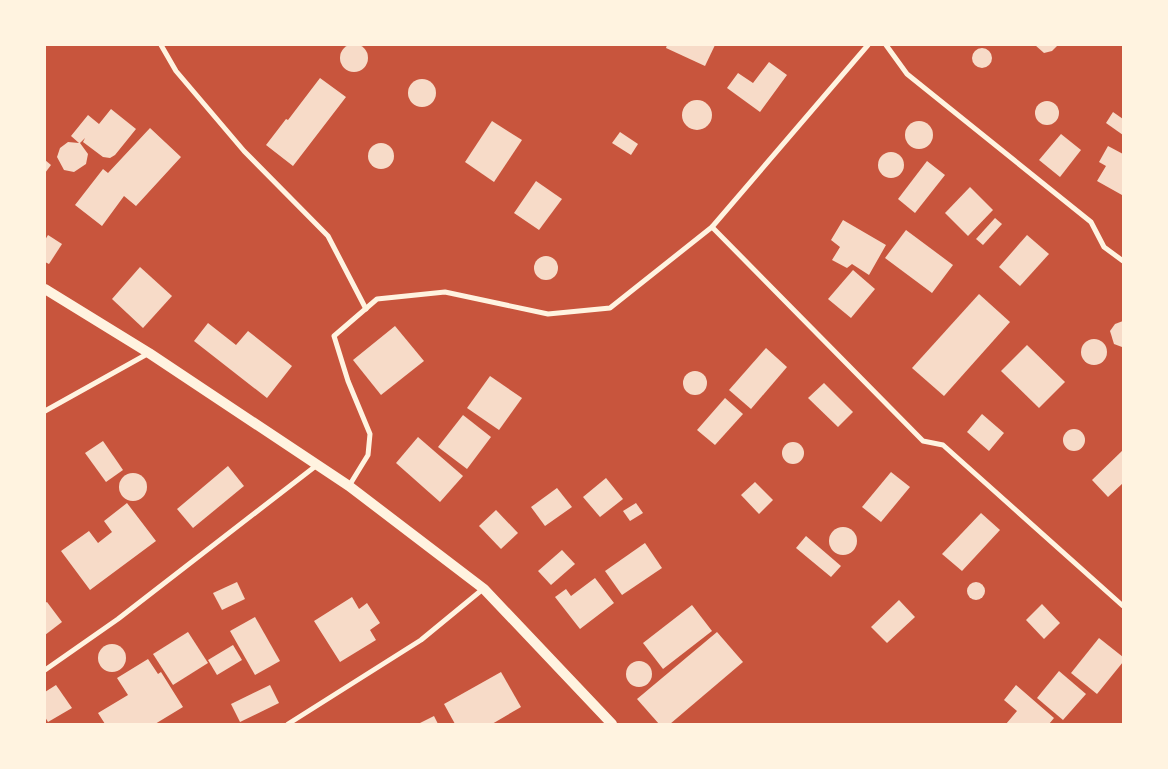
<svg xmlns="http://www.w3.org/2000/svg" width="1168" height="769" font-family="Commissioner,sans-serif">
<rect width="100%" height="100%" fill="#c8553d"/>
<!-- building -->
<g fill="#f7dbc8">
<circle cx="354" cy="58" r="14"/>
<polygon points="667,45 715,45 705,66 666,48"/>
<polygon points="1035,45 1058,45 1052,51 1044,53"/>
<circle cx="982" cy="58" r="10"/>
<polygon points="769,62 787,75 760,112 727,88 738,73 753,83"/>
<polygon points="320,78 346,97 293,166 266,145 286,119 288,120"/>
<circle cx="422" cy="93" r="14"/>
<circle cx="697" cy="115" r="15"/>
<circle cx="1047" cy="113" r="12"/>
<polygon points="111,109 136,129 115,155 110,158 103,157 83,142 85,138 80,143 88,154 86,164 74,172 64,170 57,157 60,148 68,142 79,143 71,136 88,115 99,124"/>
<polygon points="1113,112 1123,119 1123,135 1106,123"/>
<circle cx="919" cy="135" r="14"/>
<polygon points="492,121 522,140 494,182 465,162"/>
<polygon points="150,128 181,157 136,206 124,196 102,226 75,205 103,169 108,173"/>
<polygon points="620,132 638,144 631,155 612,143"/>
<polygon points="1061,134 1081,150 1060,177 1039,160"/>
<circle cx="381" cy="156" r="13"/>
<polygon points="1108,146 1123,154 1122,195 1097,181 1106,166 1099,162"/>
<circle cx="891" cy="165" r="13"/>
<polygon points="45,160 51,165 45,173"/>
<polygon points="927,161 945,175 915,213 898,199"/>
<polygon points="536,181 562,199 539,230 514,213"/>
<polygon points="970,187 993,210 968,236 945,213"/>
<polygon points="995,218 1002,224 983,245 976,239"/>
<polygon points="843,220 886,245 869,275 852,264 847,268 832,260 840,247 831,240"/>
<polygon points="906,230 953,265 932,293 885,258"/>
<polygon points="48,235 62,244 49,264 45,262 45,240"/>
<polygon points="1027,235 1049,254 1020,286 999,267"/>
<circle cx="546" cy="268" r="12"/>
<polygon points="140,267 172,296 143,328 112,299"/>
<polygon points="853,270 875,289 851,318 828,299"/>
<polygon points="979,294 1010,322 944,396 912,368"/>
<polygon points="1123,321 1123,347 1122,347 1114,344 1110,331 1115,324"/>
<polygon points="208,323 236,345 248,331 292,366 267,398 194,341"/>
<polygon points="395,326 424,361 381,395 353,360"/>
<circle cx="1094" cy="352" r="13"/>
<polygon points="1027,345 1065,382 1039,408 1001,371"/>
<polygon points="766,348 787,367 751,409 729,390"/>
<circle cx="695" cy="383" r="12"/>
<polygon points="490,376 522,398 499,430 467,408"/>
<polygon points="824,383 853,412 838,427 808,398"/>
<polygon points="725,398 743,414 715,445 697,430"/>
<polygon points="982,414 1004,433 989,451 967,432"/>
<polygon points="463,415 491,437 467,469 438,447"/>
<circle cx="1074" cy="440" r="11"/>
<polygon points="418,437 463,476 440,502 396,463"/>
<polygon points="103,441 123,470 106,482 85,453"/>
<circle cx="793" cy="453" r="11"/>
<polygon points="1123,450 1123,483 1108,497 1092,480"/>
<polygon points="228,466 244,486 193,528 177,509"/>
<polygon points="891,472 910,487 881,522 862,507"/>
<circle cx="133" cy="487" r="14"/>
<polygon points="606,478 623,499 600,517 583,497"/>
<polygon points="755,482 773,500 759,514 741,495"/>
<polygon points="557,488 572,507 545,526 531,507"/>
<polygon points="127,503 156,541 90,590 61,551 89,531 98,543 112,532 104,521"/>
<polygon points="636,503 643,513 630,521 623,511"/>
<polygon points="496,510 518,533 501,549 479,526"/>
<polygon points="981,513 1000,530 962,571 942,554"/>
<circle cx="843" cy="541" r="14"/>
<polygon points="806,536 841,566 831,577 796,548"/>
<polygon points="645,543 662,568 622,595 605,571"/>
<polygon points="562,550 575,564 551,585 538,571"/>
<polygon points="595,578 614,603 580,629 555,597 566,589 571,596"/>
<polygon points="237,582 245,599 222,610 213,593"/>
<circle cx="976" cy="591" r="9"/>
<polygon points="352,597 359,609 367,603 380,623 370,630 376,640 340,662 314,621"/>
<polygon points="899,600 915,617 887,643 871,627"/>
<polygon points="47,602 62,622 45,635 45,603"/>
<polygon points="1042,604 1060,623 1044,639 1026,620"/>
<polygon points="692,605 712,631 663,669 643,643"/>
<polygon points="255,617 280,661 255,675 230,631"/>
<polygon points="188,632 208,663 173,685 153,654"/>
<polygon points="717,632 743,662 670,724 659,724 637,699"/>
<polygon points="1099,638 1123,657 1123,662 1097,694 1071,673"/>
<circle cx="112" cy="658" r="14"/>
<polygon points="233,645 242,660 217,675 208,660"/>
<polygon points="148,659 158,674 161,672 183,707 155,724 105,724 98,713 128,695 117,678"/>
<circle cx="639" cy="674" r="13"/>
<polygon points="1059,671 1086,694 1063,720 1037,698"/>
<polygon points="501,672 521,707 492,724 455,724 444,704"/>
<polygon points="56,685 72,708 48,722 45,717 45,692"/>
<polygon points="270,685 279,703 240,722 231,704"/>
<polygon points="1016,685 1054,718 1049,724 1006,724 1017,711 1004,700"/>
<polygon points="434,716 438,724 418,724"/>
</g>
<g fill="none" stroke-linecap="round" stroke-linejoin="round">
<!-- minor -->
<g stroke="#fff3e0" stroke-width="5">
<polyline points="161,45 176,71 244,151 328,236 366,309"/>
<polyline points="886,45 907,74 1091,222 1104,247 1123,261"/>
<polyline points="712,227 923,441 943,445 1123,606"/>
<polyline points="45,411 149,353"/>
<polyline points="349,486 368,455 370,434 348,381 334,336 377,299 445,292 548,314 610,308 712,227 868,45"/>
<polyline points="45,670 118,619 317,465"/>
<polyline points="288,724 421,640 483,589"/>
</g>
<!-- secondary -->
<polyline stroke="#fff3e0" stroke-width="10" points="45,289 149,353 349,486 484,589 612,724"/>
</g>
<!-- border -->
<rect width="1168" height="769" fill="none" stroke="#fff3e0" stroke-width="92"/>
</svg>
